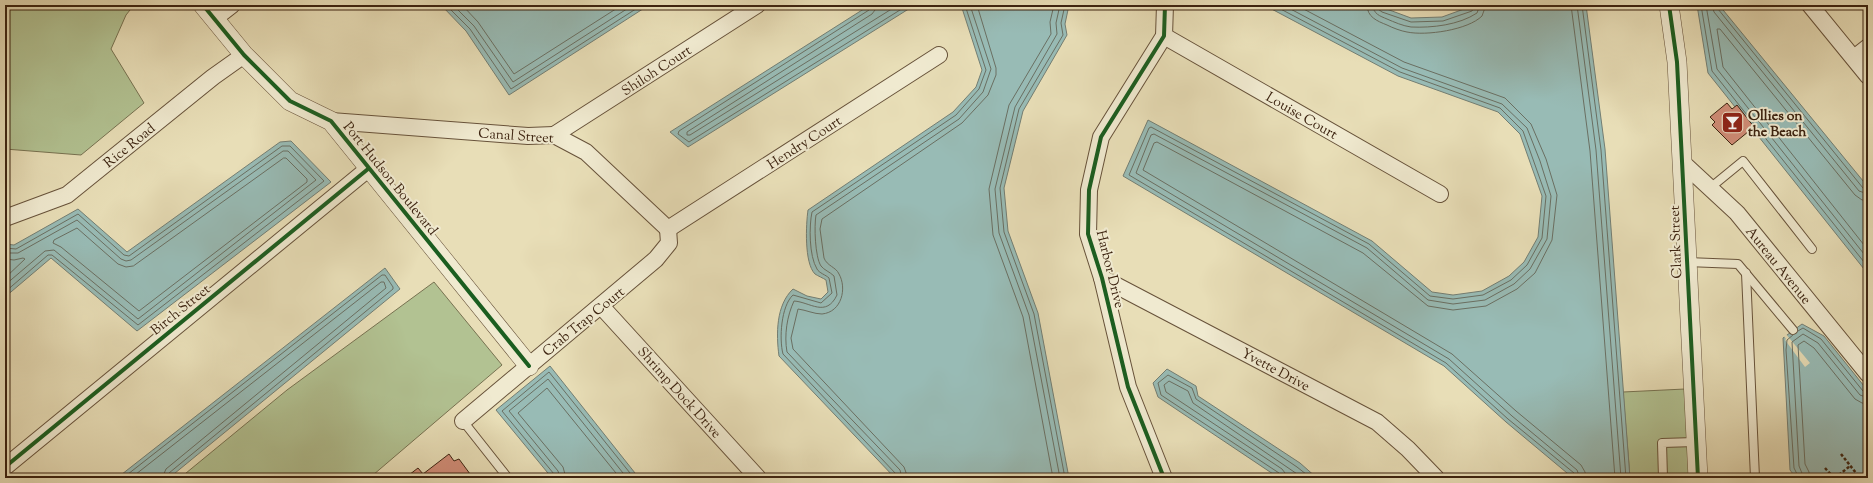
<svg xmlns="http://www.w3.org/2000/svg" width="1873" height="483" font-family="'Sorts Mill Goudy',serif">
<rect width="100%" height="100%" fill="#e8deb7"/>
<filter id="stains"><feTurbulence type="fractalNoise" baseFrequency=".005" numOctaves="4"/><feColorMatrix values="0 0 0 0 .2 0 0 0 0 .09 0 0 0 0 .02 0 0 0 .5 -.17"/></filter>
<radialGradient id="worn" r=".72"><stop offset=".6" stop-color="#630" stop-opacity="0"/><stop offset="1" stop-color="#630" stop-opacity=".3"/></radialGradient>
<!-- green -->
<g fill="#b2c292" stroke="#777251">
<polygon points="5,5 134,5 126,15 111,49 144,103 81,155 5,149"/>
<polygon points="434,282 502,365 373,475 375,478 180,478 287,390"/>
<polygon points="1685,389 1689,478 1630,478 1623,392"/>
</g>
<!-- water -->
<g fill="#98bbb5" stroke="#737e73">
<polygon points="441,5 649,5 509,95 466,31"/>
<polygon points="870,5 915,5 688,147 670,132"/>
<path d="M961 5H1069L1065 24 1067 35 1023 111 1004 188 1008 231 1038 313 1069 478H895L779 356C776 334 776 305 793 289L807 296 821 299 828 292 826 280C823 278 818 276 815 274 804 263 806 224 808 210L953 112 976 87 982 70Z"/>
<polygon points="1264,5 1380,5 1384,8 1411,18 1442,17 1475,5 1586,5 1605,149 1630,478 1573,478 1506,422 1444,366 1123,176 1148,120 1372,241 1432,292 1453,295 1482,291 1509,276 1524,262 1538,237 1542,196 1520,134 1498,112 1398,76"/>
<polygon points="1697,5 1719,5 1868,187 1868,274 1708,73"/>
<polygon points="291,141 331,182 137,331 51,258 5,297 5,244 14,245 78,209 127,252 280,142"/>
<polygon points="385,268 400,289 169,478 117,478"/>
<polygon points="1802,324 1824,336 1868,391 1868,478 1796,478 1790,470 1783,338"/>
<polygon points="550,366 639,478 552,478 496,410"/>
<polygon points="1167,369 1196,386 1198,396 1300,463 1317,478 1279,478 1158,397 1153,383"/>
</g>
<!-- pier -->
<polygon fill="#e8deb7" points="1785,333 1810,363 1805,367 1785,340 1786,339 1783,335"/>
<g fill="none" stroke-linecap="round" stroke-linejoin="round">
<!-- shore -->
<g stroke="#6a6f62" stroke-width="1">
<polyline points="446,5 470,29 511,89 642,5"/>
<polyline points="453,5 474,26 513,82 633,5"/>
<polyline points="462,5 478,22 514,74 622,5"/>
<polyline points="871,5 869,10 679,131 678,134 689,142 908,5"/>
<polyline points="876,5 875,10 872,14 687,132 687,135 690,135 898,5"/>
<polyline points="1273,5 1400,72 1500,108 1523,131 1546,196 1542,238 1527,265 1511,280 1483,295 1453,299 1430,296 1369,244 1151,127 1149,128 1129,175 1446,363 1508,419 1574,473 1575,478"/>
<polyline points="1283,5 1402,68 1502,104 1527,128 1540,161 1551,196 1547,239 1530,269 1514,284 1485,300 1453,304 1428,300 1367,248 1154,134 1151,135 1136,173 1449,359 1512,416 1577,470 1580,478"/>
<polyline points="1296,5 1404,62 1505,98 1531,124 1546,159 1557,195 1552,240 1535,273 1517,289 1486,306 1453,310 1428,306 1363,253 1157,142 1154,143 1143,170 1452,354 1516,411 1581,465 1585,472 1586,478"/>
<path d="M1367 5C1367 17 1377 21 1387 25 1393 28 1401 31 1407 32 1426 36 1468 30 1482 16L1486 5"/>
<path d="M1373 5C1373 14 1380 16 1387 19 1394 22 1403 26 1411 27 1432 28 1459 25 1477 13L1480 5"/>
<polyline points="1378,5 1378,9 1382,12 1411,22 1443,21 1472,11 1475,5"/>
<polyline points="1571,5 1590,151 1615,478"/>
<polyline points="1577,5 1596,150 1621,478"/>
<polyline points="1582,5 1601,150 1626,478"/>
<polyline points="1701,5 1712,71 1868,267"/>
<polyline points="1706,5 1717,69 1868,259"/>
<polyline points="1712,5 1714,12 1859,191 1868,194"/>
<polyline points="1717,5 1718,9 1863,188 1868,189"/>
<polygon points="284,158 286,158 307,179 307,182 139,311 61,247 53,243 54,240 77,228 118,264 126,267 133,266"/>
<polyline points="1868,200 1862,200 1855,195 1720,29 1717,29 1723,67 1868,250"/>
<polyline points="5,248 16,249 78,214 124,255 129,256 282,146 290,146 324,181 138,325 52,255 48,255 5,292"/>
<polyline points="5,253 18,253 77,220 121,259 126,261 131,260 283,151 288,151 316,180 138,319 54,250 45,251 5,285"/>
<polyline points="5,259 14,260 23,258 25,259 5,278"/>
<polyline points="1798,331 1803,328 1821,339 1863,391 1868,393"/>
<polyline points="1793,335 1787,340 1786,350 1794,468 1799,478"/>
<polyline points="123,478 382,275 385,275 393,287 393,289 169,473 167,478"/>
<polyline points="131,478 381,282 384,282 386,288 166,469 162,478"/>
<polyline points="555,478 554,474 502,411 549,372 634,478"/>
<polyline points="560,478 558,471 509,411 548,379 627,478"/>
<polyline points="566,478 563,467 518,413 547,388 620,478"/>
<path d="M897 478 896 474 783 354C779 339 781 306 793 295L821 303 832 293 829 278C826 275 819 273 817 269 809 256 809 226 812 212L956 115 979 89 986 70 965 5"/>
<path d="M902 478 900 470 787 352C784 335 787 316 794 301 810 302 826 318 837 295L834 276C830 272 824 270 821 266 815 257 814 226 816 215L959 119 983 92 991 69 970 5"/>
<path d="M908 478 904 467 793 349 791 338 798 309C806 310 814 314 822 314 842 312 847 288 839 274 836 267 827 266 824 258L820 229 822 219 962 123 988 95 996 75V68L977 5"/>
<polyline points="1053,478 1023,317 993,235 989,189 1009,105 1051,34 1050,22 1054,5"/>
<polyline points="1060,478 1029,315 999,233 995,189 1015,107 1057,34 1056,23 1060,5"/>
<polyline points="1065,478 1034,314 1004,232 1000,188 1019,109 1063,35 1061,23 1065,5"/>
<polyline points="1281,478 1279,473 1161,395 1158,383 1168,375 1192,388 1196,399 1297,467 1311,478"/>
<polyline points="1286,478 1285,473 1282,469 1166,392 1164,385 1169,381 1188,391 1193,403 1303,478"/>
<polyline points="1804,478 1799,466 1792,342 1803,334 1818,343 1860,395 1868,398"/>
<polyline points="1810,478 1809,472 1805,464 1798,345 1804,341 1814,348 1855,399 1862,403 1868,404"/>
</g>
</g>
<!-- building -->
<g fill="#d18d78" stroke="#3c2310">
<polygon points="1727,103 1732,109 1737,105 1754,127 1732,145 1712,125 1715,122 1710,117"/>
<polygon points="449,454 454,461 459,459 473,478 405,478 418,468 423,474"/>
</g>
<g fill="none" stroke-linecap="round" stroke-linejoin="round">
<defs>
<g id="service">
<polyline points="1710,188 1743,161 1812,249"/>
<polyline points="1687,262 1738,264 1793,330"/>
<polyline points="1746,273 1755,478"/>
<polyline points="463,421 508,478"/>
<polyline points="1663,478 1662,443 1695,442"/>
</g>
<g id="minor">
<polyline points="1810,5 1868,76"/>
<polyline points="214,19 232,5"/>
<polyline points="1164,36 1440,194"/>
<polyline points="1854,58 1868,47"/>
<polyline points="331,121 528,136 554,135 586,152 668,229"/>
<polyline points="554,135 757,5"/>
<polyline points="1683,163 1737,213 1868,374"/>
<polyline points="5,218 67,195 213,77 244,55"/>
<polyline points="668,229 939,55"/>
<polyline points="1102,278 1377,422 1408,449 1436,478"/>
<polyline points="601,306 758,478"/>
<polyline points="463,421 656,259 669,243 668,229"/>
<polyline points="5,467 368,169"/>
<polyline points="1164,478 1128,387 1102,278 1088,234 1089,190 1101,137 1164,36 1165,5"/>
</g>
<g id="tertiary">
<polyline points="203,5 244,55 290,101 331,121 529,366"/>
<polyline points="1669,5 1677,62 1698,478"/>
</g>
</defs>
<!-- service casing -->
<use href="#service" stroke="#67523a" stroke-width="10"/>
<!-- minor casing -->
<use href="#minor" stroke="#67523a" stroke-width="18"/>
<!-- tertiary casing -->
<use href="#tertiary" stroke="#67523a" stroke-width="20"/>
<!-- path -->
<g stroke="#3c2310" stroke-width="2.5" stroke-dasharray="3 2" stroke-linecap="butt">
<polyline points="1841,454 1860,478"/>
<polyline points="1825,468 1834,478"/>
<polyline points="1835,478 1850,466"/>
</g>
<!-- service -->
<use href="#service" stroke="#f0ead0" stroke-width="8"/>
<!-- minor -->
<use href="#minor" stroke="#f0ead0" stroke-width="16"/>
<!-- tertiary -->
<use href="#tertiary" stroke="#f0ead0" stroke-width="19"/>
<defs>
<g id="cycleway">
<polyline points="203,5 244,55 290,101 331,121 529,366"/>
<polyline points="1669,5 1677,62 1698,478"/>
<polyline points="5,467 368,169"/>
<polyline points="1164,478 1128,387 1102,278 1088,234 1089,190 1101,137 1164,36 1165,5"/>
</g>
</defs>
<!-- cycleway casing -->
<use href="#cycleway" stroke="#f0ead0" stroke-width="6"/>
<!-- cycleway -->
<use href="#cycleway" stroke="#1b5e20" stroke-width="4"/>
</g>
<!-- icons -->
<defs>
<symbol id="bar-square" viewBox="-11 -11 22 22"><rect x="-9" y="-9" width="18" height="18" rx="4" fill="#8f2418" stroke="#f0ead0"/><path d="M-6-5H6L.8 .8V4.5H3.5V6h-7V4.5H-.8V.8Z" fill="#fff"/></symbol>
</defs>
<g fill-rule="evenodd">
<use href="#bar-square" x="1720" y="110" width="25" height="25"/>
</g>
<g text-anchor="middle" stroke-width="4" stroke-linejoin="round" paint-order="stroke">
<!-- street labels -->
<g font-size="14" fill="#3c2310" stroke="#f0ead0">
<text transform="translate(656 70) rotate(-33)" y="5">Shiloh Court</text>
<text transform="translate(1302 115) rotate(30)" y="5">Louise Court</text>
<text transform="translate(516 135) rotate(4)" y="5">Canal Street</text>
<text transform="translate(804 142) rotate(-33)" y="5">Hendry Court</text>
<text transform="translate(129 145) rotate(-39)" y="5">Rice Road</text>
<text transform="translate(391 178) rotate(51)" y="5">Port Hudson Boulevard</text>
<text transform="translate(1675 242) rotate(-92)" y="5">Clark Street</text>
<text transform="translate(1779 265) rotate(51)" y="5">Aureau Avenue</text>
<text transform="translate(1111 269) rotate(76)" y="5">Harbor Drive</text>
<text transform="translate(180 309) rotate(-39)" y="5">Birch Street</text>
<text transform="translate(583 321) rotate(-39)" y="5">Crab Trap Court</text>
<text transform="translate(1276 369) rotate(28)" y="5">Yvette Drive</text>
<text transform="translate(680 392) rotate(48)" y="5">Shrimp Dock Drive</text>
</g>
<!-- poi labels -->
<g font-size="14" font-weight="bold" fill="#3c2310" stroke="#f0ead0" text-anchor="start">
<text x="1748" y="120">Ollies on<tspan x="1748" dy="16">the Beach</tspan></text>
</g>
</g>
<!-- margin -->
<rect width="1873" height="483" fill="none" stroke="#e8deb7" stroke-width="20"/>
<rect x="6" y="6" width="1861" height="471" fill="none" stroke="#3c2310" stroke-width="2"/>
<rect x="10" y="10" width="1853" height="463" fill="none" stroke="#3c2310"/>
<rect width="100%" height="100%" filter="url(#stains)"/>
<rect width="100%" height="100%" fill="url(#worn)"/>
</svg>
